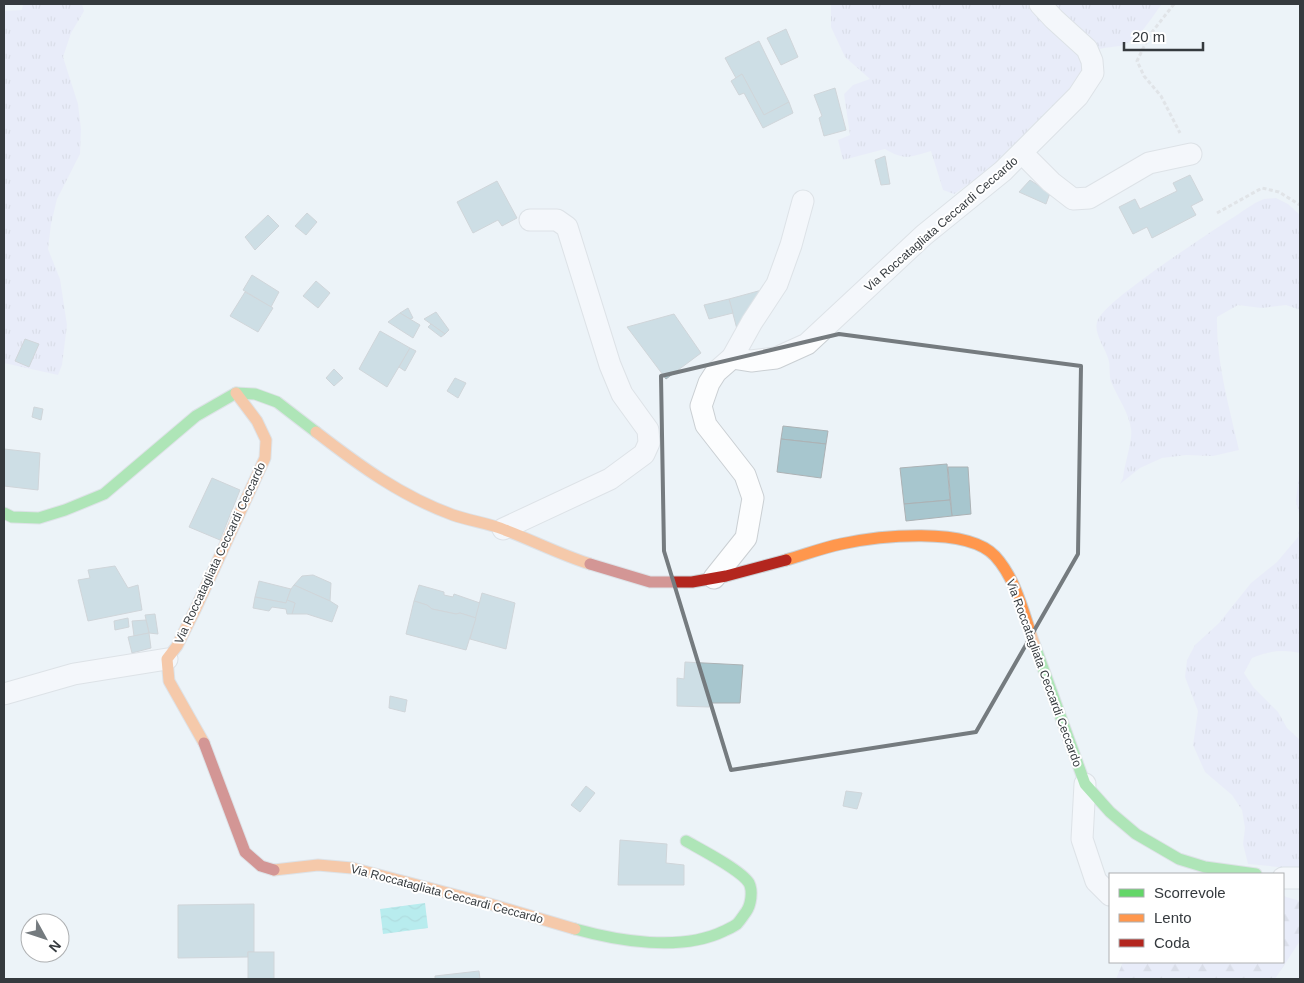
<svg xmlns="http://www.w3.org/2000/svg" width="1304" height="983" font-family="Arial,sans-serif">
<defs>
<pattern id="grass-tufts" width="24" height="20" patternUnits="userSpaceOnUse" patternTransform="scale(1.25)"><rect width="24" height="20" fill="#e3e5fa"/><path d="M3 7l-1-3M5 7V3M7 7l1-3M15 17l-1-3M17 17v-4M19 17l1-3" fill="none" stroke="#c3c5d7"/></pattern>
<pattern id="forest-firs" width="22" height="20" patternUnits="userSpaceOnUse" patternTransform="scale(1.25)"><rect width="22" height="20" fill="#e3e5fa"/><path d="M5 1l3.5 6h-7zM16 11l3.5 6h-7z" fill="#c3c5d7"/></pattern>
<pattern id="water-waves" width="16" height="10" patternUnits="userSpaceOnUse" patternTransform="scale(1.25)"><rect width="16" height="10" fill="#78e4e2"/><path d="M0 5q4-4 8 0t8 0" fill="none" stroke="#68c4c3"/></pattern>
</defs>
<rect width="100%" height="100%" fill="#ecf3f8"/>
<!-- grass -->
<g fill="url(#grass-tufts)">
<polygon points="23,4 82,4 84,11 71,33 63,57 78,104 81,129 80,154 57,199 51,224 48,249 60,279 67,325 62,365 58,375 4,363 4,11 22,10"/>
<path d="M831 4H1162C1151 18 1139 41 1120 46 1114 47 1107 47 1100 49L1050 114 1002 162 954 194 943 190 931 151C910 157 905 161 885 149L843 160 838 140 850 135 844 94 853 85 870 79 845 57 831 27Z"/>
<path d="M1276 198 1288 204 1300 215V310L1286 305 1261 308 1238 305 1217 317C1216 362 1229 406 1239 450L1213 456 1186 455 1162 458 1140 468 1120 484 1123 478C1124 465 1133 440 1131 429 1129 413 1118 398 1112 384 1108 376 1111 366 1108 358 1104 346 1094 334 1097 322 1101 301 1230 220 1255 203L1264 199Z"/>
<path d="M1300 465V653C1282 649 1269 651 1252 658L1244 673 1254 688 1278 712 1287 728 1300 740 1299 869 1248 864 1243 844 1245 828 1242 810 1232 795 1205 772 1193 745 1198 711 1185 677 1187 660 1195 645 1219 623 1251 583 1277 562 1298 537 1300 518 1296 501Z"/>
</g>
<!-- forest -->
<polygon fill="url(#forest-firs)" points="1283,896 1300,901 1300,941 1275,979 1116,979 1123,962 1283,962"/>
<!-- water -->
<polygon fill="url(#water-waves)" points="425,903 428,928 383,934 380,909"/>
<!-- building -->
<g fill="#a7c6ce" stroke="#acb2b5">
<polygon points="786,29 798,57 781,65 767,38"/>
<polygon points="759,41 789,102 764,115 742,74 736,78 725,58"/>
<polygon points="742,74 764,115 789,102 793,113 763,128 744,93 739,95 731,81"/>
<polygon points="835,88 846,130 824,136 819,118 822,116 814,95"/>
<polygon points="885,156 890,184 881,185 875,160"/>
<polygon points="1190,175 1203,200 1191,206 1196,215 1152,238 1147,227 1133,234 1119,207 1135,199 1140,209 1177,191 1173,183"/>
<polygon points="1030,180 1050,193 1046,204 1019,192"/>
<polygon points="497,181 517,218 502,226 498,220 473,233 457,202"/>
<polygon points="307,213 317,222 306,235 295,226"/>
<polygon points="268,215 279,226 255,250 245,237"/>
<polygon points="252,275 279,292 271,307 243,290"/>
<polygon points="316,281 330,293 318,308 303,296"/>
<polygon points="762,290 737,329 729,299"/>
<polygon points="245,292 273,308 258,332 230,316"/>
<polygon points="729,299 733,313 709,319 704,305"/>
<polygon points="408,308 413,318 410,319 400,313"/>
<polygon points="436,312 449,330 445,334 424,319"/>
<polygon points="400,313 420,325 413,338 388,322"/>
<polygon points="674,314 701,353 666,379 627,327"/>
<polygon points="431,324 445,334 441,337 428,327"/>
<polygon points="380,331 410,348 387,387 359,369"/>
<polygon points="25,339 39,344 29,367 15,361"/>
<polygon points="410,348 416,351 405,371 399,367"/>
<polygon points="334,369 343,378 334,386 326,378"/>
<polygon points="455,378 466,383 458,398 447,391"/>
<polygon points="34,407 43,409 41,420 32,417"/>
<polygon points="783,426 828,431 826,444 781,439"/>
<polygon points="781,439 826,444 821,478 777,472"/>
<polygon points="4,449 40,453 38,490 4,486"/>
<polygon points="947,464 950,500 904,504 900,468"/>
<polygon points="948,467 968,467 971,514 952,516"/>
<polygon points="212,478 240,490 220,540 189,527"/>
<polygon points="950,500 952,516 906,521 904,504"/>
<polygon points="115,566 128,588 138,585 142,610 88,621 78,580 90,578 88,570"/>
<polygon points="313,575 331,583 330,601 294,585 302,576"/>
<polygon points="259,581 291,589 286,603 255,597"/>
<polygon points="294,585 330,601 338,606 332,622 307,614 292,614 295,603 287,600 291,589"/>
<polygon points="419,585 444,592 444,595 453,597 454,594 480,603 476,618 460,613 456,614 432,609 427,605 414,601"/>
<polygon points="482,593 515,603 506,649 470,639"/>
<polygon points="255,597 286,603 287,600 295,603 292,614 287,614 286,609 272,607 269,611 253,608"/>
<polygon points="414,601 427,605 432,609 456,614 460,613 476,618 466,650 406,634"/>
<polygon points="155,614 158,634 149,633 145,615"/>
<polygon points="128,618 129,627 115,630 114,621"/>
<polygon points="146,620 149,633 134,636 132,621"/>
<polygon points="149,633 151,648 132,653 128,637"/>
<polygon points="685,662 743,665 740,703 710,703 709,707 677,706 677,678 684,679"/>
<polygon points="390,696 407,700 405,712 389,708"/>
<polygon points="586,786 595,793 580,812 571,805"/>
<polygon points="846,791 862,793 857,809 843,806"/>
<polygon points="620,840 667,844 666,863 684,865 684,885 618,885"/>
<polygon points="254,904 254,952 248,952 248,957 178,958 178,905"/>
<rect x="248" y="952" width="26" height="27"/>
<polygon points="479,971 480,979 435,979 435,976"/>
</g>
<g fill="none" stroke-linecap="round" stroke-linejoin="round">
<defs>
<g id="street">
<polyline points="1022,153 1051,182 1073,199 1089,198 1149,163 1191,154"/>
<polyline points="732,358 751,361 776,358 807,344 924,235 1003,171 1078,96 1093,73 1092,61 1087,49 1054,19 1040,4"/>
<polyline points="503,529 610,479 644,454 649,443 648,430 622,394 610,365 567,227 557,220 530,220"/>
<polyline points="714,578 746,538 753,498 745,475 706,425 701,406 709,383 716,372 732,358 752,322 777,284 791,245 803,201"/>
<polyline points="4,694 74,674 167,659"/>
<polyline points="1085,784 1082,839 1096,881 1110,895"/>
<polyline points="1283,878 1300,878"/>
</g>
<g id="fast">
<polyline points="4,513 12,517 39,518 65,510 104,494 196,416 236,393 255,394 277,402 316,432"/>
<polyline points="1035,646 1085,784 1110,812 1136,834 1179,859 1205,867 1256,874"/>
<path d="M575 929C618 941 681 952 724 931 728 929 733 927 737 924 740 921 743 916 746 912 751 905 753 891 749 883 741 870 700 849 686 841"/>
</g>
<g id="slow">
<path d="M316 432C360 466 401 496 453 515 470 521 488 523 505 530 534 541 561 555 590 564"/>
<path d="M786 560C804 555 822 548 841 544 878 536 967 526 995 556 1017 580 1024 616 1035 646"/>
<polyline points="204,743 169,681 167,659 177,646 196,608 265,458 266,440 257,421 236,393"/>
<polyline points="274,870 318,865 352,868 490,904 575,929"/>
</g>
<g id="jam">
<polyline points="590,564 650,582 692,582 726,576 786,560"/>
<polyline points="204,743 245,852 261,866 274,870"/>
</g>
</defs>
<!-- street casing -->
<use href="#street" stroke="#cacfd3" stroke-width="23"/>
<!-- fast casing -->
<use href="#fast" stroke="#cacfd3" stroke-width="13"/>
<!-- slow casing -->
<use href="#slow" stroke="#cacfd3" stroke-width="13"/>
<!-- jam casing -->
<use href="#jam" stroke="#cacfd3" stroke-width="13"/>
<!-- path -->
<g stroke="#d1d3d4" stroke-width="3" stroke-dasharray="4 2.5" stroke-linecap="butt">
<polyline points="1174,4 1149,36 1137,61 1144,76 1161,96 1180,133"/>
<polyline points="1217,213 1262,188 1279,192 1300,205"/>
</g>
<!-- street -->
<use href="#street" stroke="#fcfdfe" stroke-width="21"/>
<!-- fast -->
<use href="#fast" stroke="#63d668" stroke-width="11"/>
<!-- slow -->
<use href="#slow" stroke="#ff974d" stroke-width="11"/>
<!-- jam -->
<use href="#jam" stroke="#b3261e" stroke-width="11"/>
</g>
<!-- marked area -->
<path d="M0 0H1304V983H0ZM839 334 1081 366 1078 554 976 732 731 770 664 551 661 376Z" fill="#ecf3f8" fill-opacity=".55" fill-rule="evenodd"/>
<path fill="none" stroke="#757b7f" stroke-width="4" stroke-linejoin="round" d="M839 334 1081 366 1078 554 976 732 731 770 664 551 661 376Z"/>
<g text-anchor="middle" stroke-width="4" stroke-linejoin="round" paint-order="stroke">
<!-- street labels -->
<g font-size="12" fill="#353a3e" stroke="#fff">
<text transform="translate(941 224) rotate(-41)" y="4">Via Roccatagliata Ceccardi Ceccardo</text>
<text transform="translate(220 553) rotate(-65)" y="4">Via Roccatagliata Ceccardi Ceccardo</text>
<text transform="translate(1044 673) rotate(70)" y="4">Via Roccatagliata Ceccardi Ceccardo</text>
<text transform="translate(447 894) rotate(15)" y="4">Via Roccatagliata Ceccardi Ceccardo</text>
</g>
</g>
<!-- border -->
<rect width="1304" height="983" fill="none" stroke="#353a3e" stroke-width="10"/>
<!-- legend -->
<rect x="1109" y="873" width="175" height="90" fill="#ffffff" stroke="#aeb0b2"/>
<rect x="1119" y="889" width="25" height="8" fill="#63d668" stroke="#aeb0b2"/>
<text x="1154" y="898" font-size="15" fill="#353a3e">Scorrevole</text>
<rect x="1119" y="914" width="25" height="8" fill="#ff974d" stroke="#aeb0b2"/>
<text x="1154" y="923" font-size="15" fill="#353a3e">Lento</text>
<rect x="1119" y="939" width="25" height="8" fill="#b3261e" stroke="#aeb0b2"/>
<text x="1154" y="948" font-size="15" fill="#353a3e">Coda</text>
<!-- north arrow -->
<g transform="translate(45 938) rotate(130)"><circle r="24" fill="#ffffff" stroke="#aeb0b2"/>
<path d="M0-4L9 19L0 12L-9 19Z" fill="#757b7f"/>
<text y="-8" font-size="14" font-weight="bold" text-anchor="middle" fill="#353a3e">N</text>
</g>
<!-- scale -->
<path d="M1124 42v8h79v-8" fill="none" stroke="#353a3e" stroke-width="2.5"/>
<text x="1132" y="42" font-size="15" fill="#353a3e" stroke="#ffffff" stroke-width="4" paint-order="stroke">20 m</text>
</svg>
